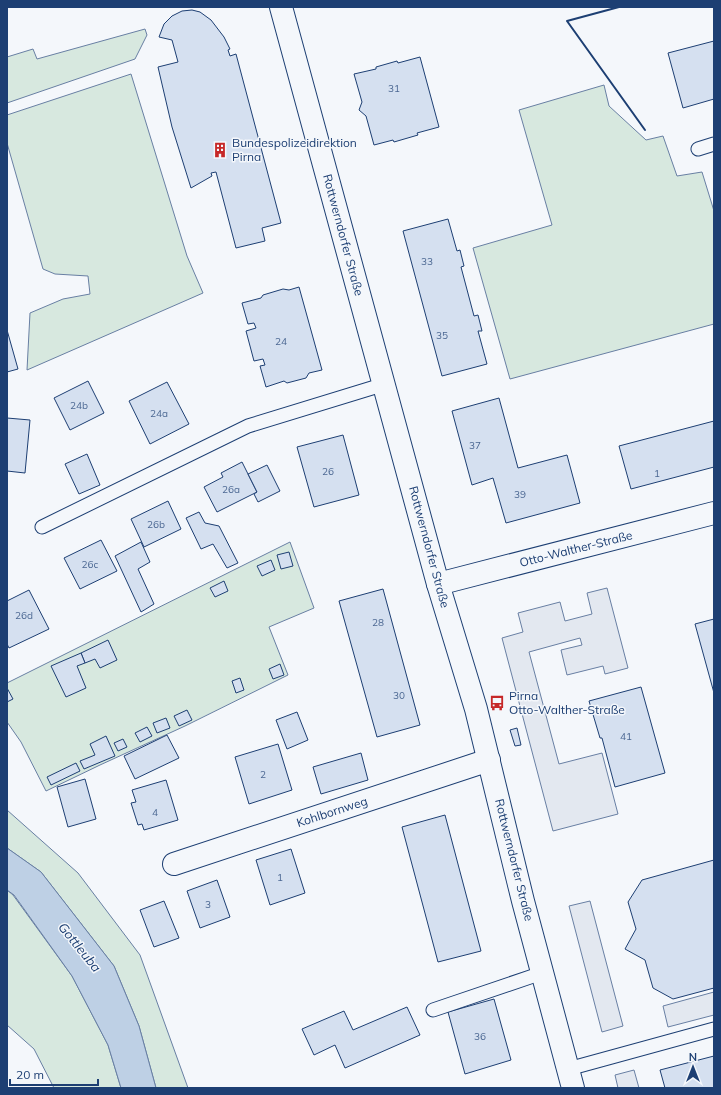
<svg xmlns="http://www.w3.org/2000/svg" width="721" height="1095" font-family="Mulish,sans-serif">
<rect width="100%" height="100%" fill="#f4f7fb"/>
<!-- green -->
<g fill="#d7e8df" stroke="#687fa3">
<polygon points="145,29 147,35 135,59 7,103 7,57 33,49 37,59"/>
<polygon points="131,74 187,256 203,293 27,370 30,313 63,299 90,294 88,276 55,274 43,269 7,143 7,115"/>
<polygon points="604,85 609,106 646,140 663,136 677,176 702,172 714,211 714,324 510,379 473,248 552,225 519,110"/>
<polygon points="290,542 314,608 269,627 288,675 185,726 100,765 46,791 21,742 7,722 7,683"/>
<polygon points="7,810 78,873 140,955 188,1088 156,1088 139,1026 114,966 41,872 7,848"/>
<polygon points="7,890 13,895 72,976 108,1045 121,1088 54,1088 34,1049 7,1025"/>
</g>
<!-- parking -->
<g fill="#e3e8f0" stroke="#687fa3">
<polygon points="607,588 628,668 605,674 603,666 567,675 561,650 582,645 580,638 529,652 559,764 602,753 618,814 553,831 502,638 523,632 518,613 560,602 565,621 592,614 587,593"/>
<polygon points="590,901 623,1026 602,1032 569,906"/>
<polygon points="714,992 714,1015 668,1027 663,1006"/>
<polygon points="634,1070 639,1088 618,1088 615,1075"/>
</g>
<!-- water -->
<polygon fill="#bed0e5" stroke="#687fa3" points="7,848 41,872 114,966 139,1026 156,1088 121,1088 108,1045 72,976 14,895 7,890"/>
<!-- building -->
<g fill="#d5e0f0" stroke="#1d3f73">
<polygon points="192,10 200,12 211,20 224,37 230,49 228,50 230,56 236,54 281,223 262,228 265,241 236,248 216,172 211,173 212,176 191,188 172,127 158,67 178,62 172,40 159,37 164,24 172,16 182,11"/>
<polygon points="714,41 714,99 683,108 668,53"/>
<polygon points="420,57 439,127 417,133 418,135 394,142 393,140 374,145 366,116 359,110 362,102 354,74 376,69 376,67 397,61 398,63"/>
<polygon points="448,219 457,251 460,250 464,266 461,267 474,316 478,315 482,331 478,331 487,364 442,376 403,231"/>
<polygon points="299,287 322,370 309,373 306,378 287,383 284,381 266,387 260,366 265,365 263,359 254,361 246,331 256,328 254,323 248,324 242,303 261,298 263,295 283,289 289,290"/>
<polygon points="7,330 18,369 7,372"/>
<polygon points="88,381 104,413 70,430 54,398"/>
<polygon points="167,382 189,424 150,444 129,401"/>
<polygon points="499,398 518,468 567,455 580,503 506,523 493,478 472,485 452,411"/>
<polygon points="7,418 30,420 25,473 7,471"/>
<polygon points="714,421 714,467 631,489 619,446"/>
<polygon points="343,435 359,495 314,507 297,447"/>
<polygon points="87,454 100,485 79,494 65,464"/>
<polygon points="242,462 257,492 217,512 204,487 223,477 221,473"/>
<polygon points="267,465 280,491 258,502 254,494 257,492 248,474"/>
<polygon points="168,501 181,529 144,547 131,519"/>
<polygon points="199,512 205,523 219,526 238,563 227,568 213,544 201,549 186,518"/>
<polygon points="101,540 117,571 80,589 64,558"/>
<polygon points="141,542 150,562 138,569 154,604 141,612 115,556"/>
<polygon points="289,552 293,566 281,569 277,555"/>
<polygon points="271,560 275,570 262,576 257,566"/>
<polygon points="224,581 228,591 215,597 210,588"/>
<polygon points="383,589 420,725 377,737 339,601"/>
<polygon points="29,590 49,629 9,648 7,644 7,601"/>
<polygon points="714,619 714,693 695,624"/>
<polygon points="108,640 117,660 100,668 95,659 85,663 81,653"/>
<polygon points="81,653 85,663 77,666 86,688 66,697 51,666"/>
<polygon points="280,664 284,675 273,679 269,669"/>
<polygon points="240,678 244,690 236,693 232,681"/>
<polygon points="641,687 665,773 615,787 602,738 600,738 589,701"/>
<polygon points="7,688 13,699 7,702"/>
<polygon points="187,710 192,720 179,726 174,716"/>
<polygon points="297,712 308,740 287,749 276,720"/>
<polygon points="166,718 170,728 157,733 153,723"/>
<polygon points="147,727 152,736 140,742 135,733"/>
<polygon points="517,728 521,745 515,746 510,730"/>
<polygon points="167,735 179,758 135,779 124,756"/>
<polygon points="106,736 115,756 84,769 80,761 95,755 90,744"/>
<polygon points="123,739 127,747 118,751 114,743"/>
<polygon points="278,744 292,790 249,804 235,757"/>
<polygon points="361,753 368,780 321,794 313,767"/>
<polygon points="76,763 80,771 51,785 47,777"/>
<polygon points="85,779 96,819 68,827 57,787"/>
<polygon points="166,780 178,820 144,830 142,824 138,825 131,803 136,802 132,790"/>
<polygon points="445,815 481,951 438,962 402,827"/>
<polygon points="291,849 305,893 270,905 256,860"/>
<polygon points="714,860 714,988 673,999 653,988 645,960 625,949 636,929 628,902 642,880"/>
<polygon points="217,880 230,917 200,928 187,891"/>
<polygon points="164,901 179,938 154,947 140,910"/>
<polygon points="494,999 511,1060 465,1074 448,1012"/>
<polygon points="407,1007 420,1035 345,1068 335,1045 314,1055 302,1029 344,1011 353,1030"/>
<polygon points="714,1056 714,1088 665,1088 660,1070"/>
</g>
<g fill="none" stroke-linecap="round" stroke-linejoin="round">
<defs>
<g id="lane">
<polyline points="698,149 714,144"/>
<polyline points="42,527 248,426 385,384"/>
<polyline points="433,1010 542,973"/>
<polyline points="568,1069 714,1029"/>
</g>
<g id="street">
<polyline points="438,584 714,513"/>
<polyline points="174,864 489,760"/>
</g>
<polyline id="secondary" points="281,7 438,584 476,709 523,901 573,1088"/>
</defs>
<!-- lane casing -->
<use href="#lane" stroke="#1d3f73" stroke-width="15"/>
<!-- street casing -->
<use href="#street" stroke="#1d3f73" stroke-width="24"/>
<!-- secondary casing -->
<use href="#secondary" stroke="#1d3f73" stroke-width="24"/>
<!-- lane -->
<use href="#lane" stroke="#f4f7fb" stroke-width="13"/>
<!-- street -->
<use href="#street" stroke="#f4f7fb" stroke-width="22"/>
<!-- secondary -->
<use href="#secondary" stroke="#f4f7fb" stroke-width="22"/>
<!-- wall -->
<polyline stroke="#1d3f73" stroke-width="2" points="619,7 567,21 645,130"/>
</g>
<!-- icons -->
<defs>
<symbol id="building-bare" viewBox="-9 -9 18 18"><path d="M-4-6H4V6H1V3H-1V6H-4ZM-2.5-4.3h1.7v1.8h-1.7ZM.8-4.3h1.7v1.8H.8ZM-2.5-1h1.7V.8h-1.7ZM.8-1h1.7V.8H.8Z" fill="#c62828" stroke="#f4f7fb" stroke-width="2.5" paint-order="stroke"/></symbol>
<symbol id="bus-bare" viewBox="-9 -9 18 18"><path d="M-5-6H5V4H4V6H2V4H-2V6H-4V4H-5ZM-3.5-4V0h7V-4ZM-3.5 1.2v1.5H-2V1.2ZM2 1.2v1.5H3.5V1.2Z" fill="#c62828" stroke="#f4f7fb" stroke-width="2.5" paint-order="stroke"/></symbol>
</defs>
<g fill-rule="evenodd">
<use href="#building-bare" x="209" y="139" width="22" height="22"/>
<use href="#bus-bare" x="486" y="692" width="22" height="22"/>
</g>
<g text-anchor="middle" stroke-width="3" stroke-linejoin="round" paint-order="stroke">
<!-- number labels -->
<g font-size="10" fill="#4b6792">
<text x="394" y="92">31</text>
<text x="427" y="265">33</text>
<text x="442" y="339">35</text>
<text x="281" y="345">24</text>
<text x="79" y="409">24b</text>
<text x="159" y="417">24a</text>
<text x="475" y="449">37</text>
<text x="328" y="475">26</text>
<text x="657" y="477">1</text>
<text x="231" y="493">26a</text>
<text x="520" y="498">39</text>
<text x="156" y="528">26b</text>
<text x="90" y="568">26c</text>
<text x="24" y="619">26d</text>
<text x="378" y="626">28</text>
<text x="399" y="699">30</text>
<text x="626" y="740">41</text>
<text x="263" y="778">2</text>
<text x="155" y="816">4</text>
<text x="280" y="881">1</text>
<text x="208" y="908">3</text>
<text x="480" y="1040">36</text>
</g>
<!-- poi labels -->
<g font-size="12" fill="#1d3f73" stroke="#f4f7fb" text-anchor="start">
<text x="232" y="147">Bundespolizeidirektion<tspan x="232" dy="14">Pirna</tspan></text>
<text x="509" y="700">Pirna<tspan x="509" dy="14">Otto-Walther-Straße</tspan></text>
</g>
<!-- street labels -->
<g font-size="12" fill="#1d3f73" stroke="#f4f7fb">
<text transform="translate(343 235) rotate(75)" y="4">Rottwerndorfer Straße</text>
<text transform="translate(429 547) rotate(75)" y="4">Rottwerndorfer Straße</text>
<text transform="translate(576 549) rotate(-14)" y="4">Otto-Walther-Straße</text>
<text transform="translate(332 812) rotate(-18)" y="4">Kohlbornweg</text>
<text transform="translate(514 860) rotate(76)" y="4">Rottwerndorfer Straße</text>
</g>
<!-- water labels -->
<g font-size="13" font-style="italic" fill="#1d3f73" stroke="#f4f7fb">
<text transform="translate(80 947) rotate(51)" y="5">Gottleuba</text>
</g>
</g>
<!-- border -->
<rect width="721" height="1095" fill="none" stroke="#1d3f73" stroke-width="16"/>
<!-- north arrow -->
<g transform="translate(693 1067)" stroke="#f4f7fb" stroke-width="3" paint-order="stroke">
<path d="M0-3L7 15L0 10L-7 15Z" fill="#1d3f73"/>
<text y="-6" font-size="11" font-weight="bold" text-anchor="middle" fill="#1d3f73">N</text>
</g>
<!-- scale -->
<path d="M10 1079v6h88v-6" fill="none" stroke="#1d3f73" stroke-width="2"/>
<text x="16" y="1079" font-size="12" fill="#1d3f73" stroke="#f4f7fb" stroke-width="3" paint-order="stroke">20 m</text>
</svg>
